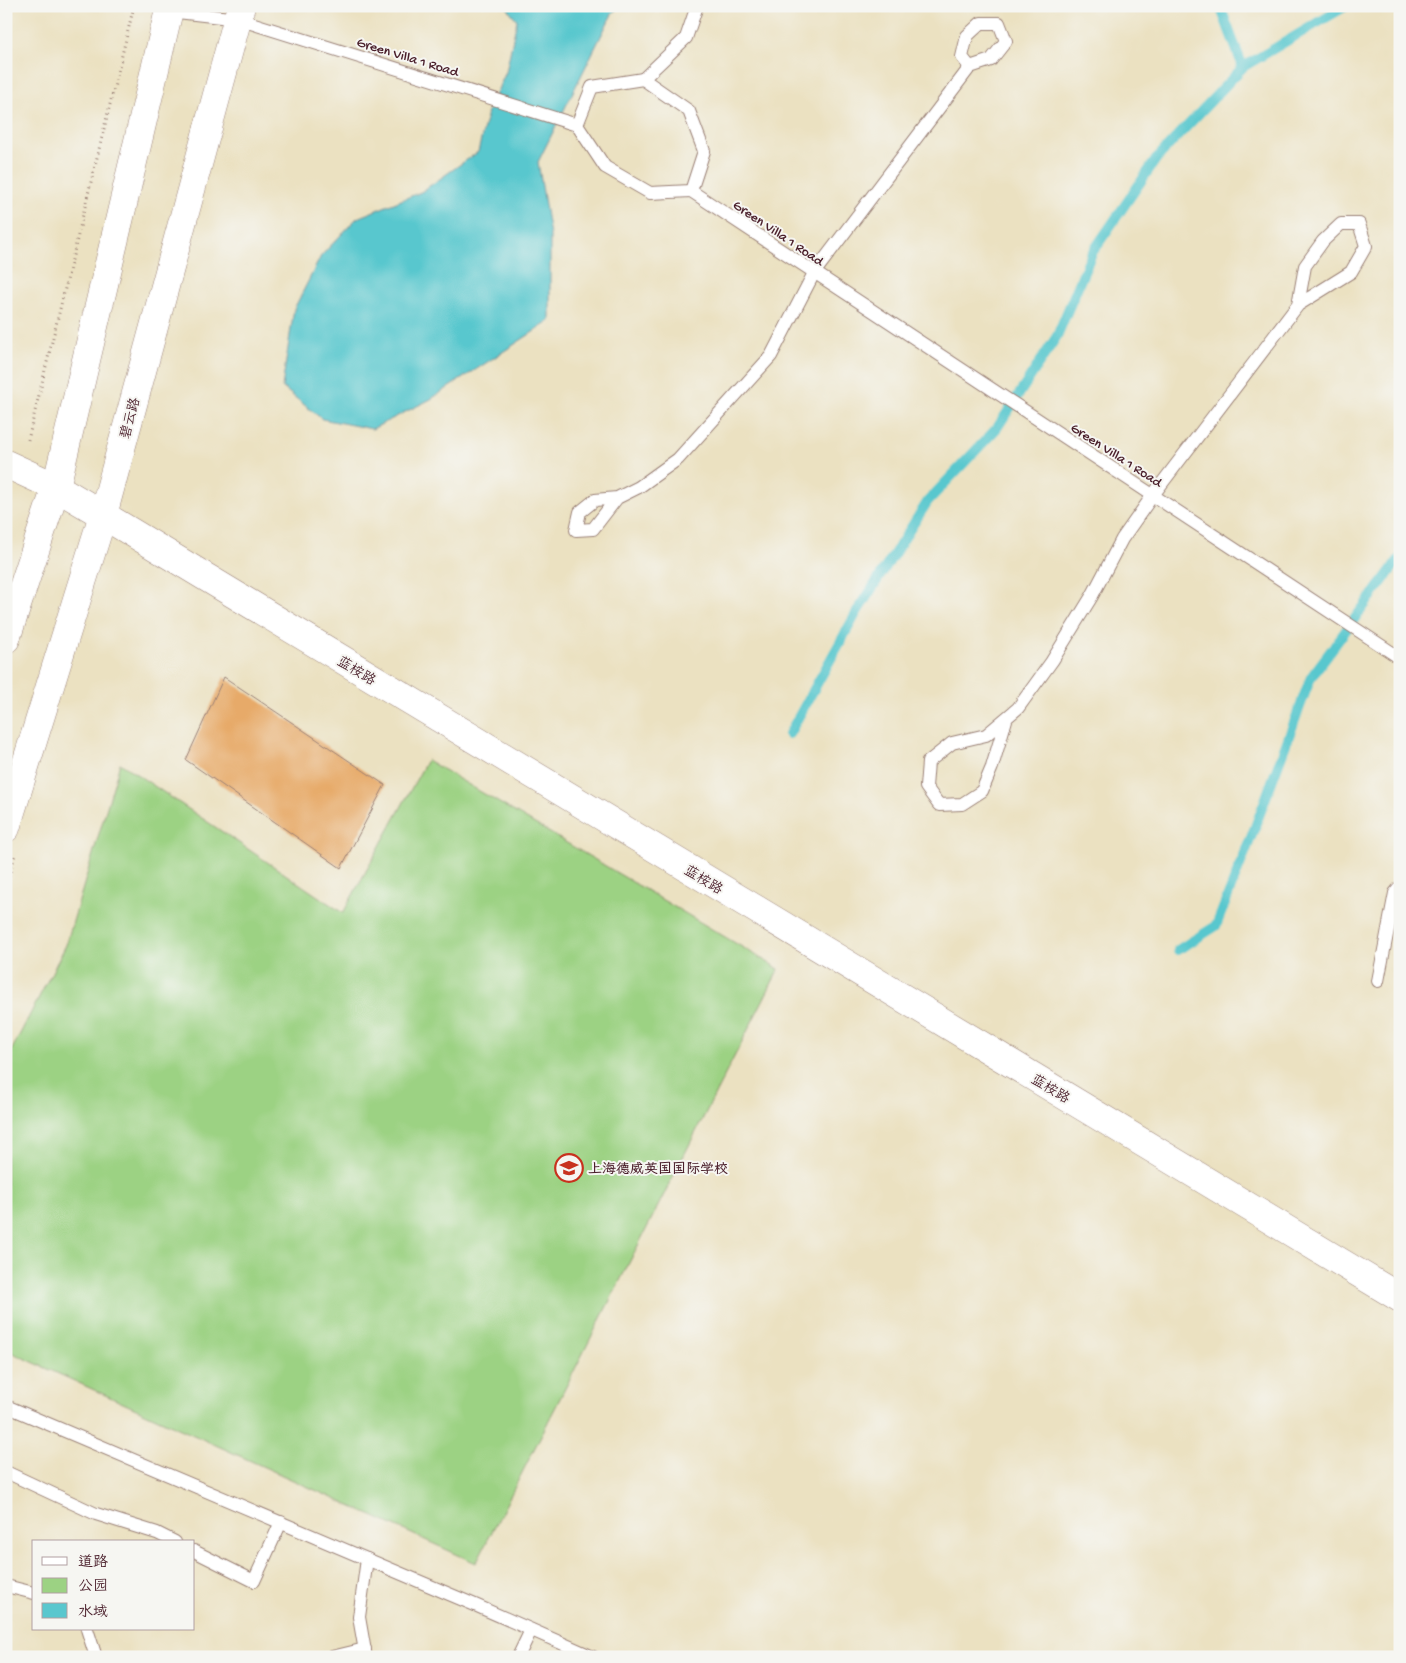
<svg xmlns="http://www.w3.org/2000/svg" width="1406" height="1663" font-family="'Gochi Hand','LXGW WenKai TC',sans-serif">
<rect width="100%" height="100%" fill="#f6f6f2"/>
<filter id="ink" filterUnits="userSpaceOnUse"><feTurbulence type="fractalNoise" baseFrequency=".02" numOctaves="2"/><feDisplacementMap in="SourceGraphic" scale="10" xChannelSelector="R" yChannelSelector="G"/><feConvolveMatrix kernelMatrix="1 2 1 2 8 2 1 2 1" color-interpolation-filters="sRGB"/></filter>
<filter id="wash" filterUnits="userSpaceOnUse"><feTurbulence type="fractalNoise" baseFrequency=".0096" numOctaves="4" result="noise"/><feDisplacementMap in="SourceGraphic" scale="20" xChannelSelector="R" yChannelSelector="G"/><feGaussianBlur stdDeviation="1.12" result="paint"/><feColorMatrix in="noise" values="0 0 0 0 0 0 0 0 0 0 0 0 0 0 0 0 0 1.4 0 .05"/><feComposite in="paint" operator="in"/></filter>
<g filter="url(#wash)">
<rect width="100%" height="100%" fill="#ebe1c1"/>
<!-- green -->
<polygon fill="#9cd283" stroke="#737857" points="427,760 779,969 476,1563 6,1350 6,1061 66,945 120,763 343,913"/>
<!-- water -->
<polygon fill="#59c7ce" stroke="#52737c" points="506,6 619,6 612,14 538,162 550,235 550,321 431,399 372,429 322,419 282,387 294,309 321,256 357,218 421,192 478,152 488,111 506,72 517,20"/>
<g fill="none" stroke-linecap="round" stroke-linejoin="round">
<!-- stream -->
<g stroke="#59c7ce" stroke-width="10">
<polyline points="1220,6 1243,67"/>
<polyline points="789,734 857,612 928,501 997,428 1057,336 1092,253 1157,158 1243,67 1346,6"/>
<polyline points="1178,950 1216,926 1252,835 1311,677 1400,558"/>
</g>
</g>
<g id="blocks">
<!-- building -->
<polygon fill="#e7aa69" points="224,677 385,785 341,868 186,760"/>
</g>
</g>
<g filter="url(#ink)">
<use href="#blocks" fill-opacity="0" stroke="#9a8076" stroke-width="1"/>
<g fill="none" stroke-linecap="round" stroke-linejoin="round">
<defs>
<g id="lane">
<polyline points="169,11 238,19 577,125 592,87 643,79 689,111 704,151 691,191 1400,658"/>
<polyline points="643,79 686,38 697,6"/>
<polyline points="577,125 605,167 650,193 691,191"/>
<polyline points="617,498 593,529 576,530 580,512 595,500 617,498 639,487 678,459 771,356 814,273 970,67 991,60 1006,41 999,23 981,23 967,36 962,57 970,67"/>
<polyline points="1006,720 992,767 982,791 962,804 939,805 926,787 928,762 952,743 986,735 1018,708 1052,661 1092,596 1122,539 1153,495 1298,305 1351,272 1366,246 1359,224 1341,224 1323,241 1305,266 1298,305"/>
<polyline points="1378,981 1395,893 1400,887"/>
<polyline points="6,1406 475,1605 593,1657"/>
<polyline points="6,1472 96,1514 157,1533 175,1542"/>
<polyline points="194,1551 254,1581 281,1522"/>
<polyline points="6,1586 34,1593"/>
<polyline points="87,1629 96,1657"/>
<polyline points="332,1657 365,1649"/>
<polyline points="366,1657 359,1617 367,1559"/>
<polyline points="518,1657 531,1630"/>
</g>
<g id="secondary">
<polyline points="6,464 56,487 103,515 1400,1298"/>
<polyline points="6,639 56,487 170,6"/>
<polyline points="6,828 103,515 241,6"/>
</g>
</defs>
<!-- lane casing -->
<use href="#lane" stroke="#9a8076" stroke-width="14"/>
<!-- secondary casing -->
<use href="#secondary" stroke="#9a8076" stroke-width="29"/>
<!-- path -->
<g stroke="#9a8076" stroke-width="3" stroke-dasharray="1 4" stroke-linecap="butt">
<polyline points="28,440 134,6"/>
<polyline points="6,514 11,499"/>
<polyline points="6,886 15,855"/>
</g>
<!-- lane -->
<use href="#lane" stroke="#fff" stroke-width="12"/>
<!-- secondary -->
<use href="#secondary" stroke="#fff" stroke-width="28"/>
</g>
</g>
<!-- icons -->
<defs>
<symbol id="school-ring" viewBox="-11 -11 22 22"><circle r="9.5" fill="#f6f6f2" stroke="#c8321e" stroke-width="1.5"/><path d="M0-5L7-2L0 1L-7-2ZM-4 1L0 2.5L4 1V4Q0 6-4 4Z" fill="#c8321e"/></symbol>
</defs>
<g fill-rule="evenodd">
<use href="#school-ring" x="553" y="1152" width="32" height="32"/>
</g>
<g text-anchor="middle" stroke-width="4" stroke-linejoin="round" paint-order="stroke">
<!-- street labels -->
<g font-size="14" fill="#4a1f2b" stroke="#f6f6f2">
<text transform="translate(408 56) rotate(17)" y="5">Green Villa 1 Road</text>
<text transform="translate(779 232) rotate(34)" y="5">Green Villa 1 Road</text>
<text transform="translate(129 418) rotate(-75)" y="5">碧云路</text>
<text transform="translate(1117 454) rotate(33)" y="5">Green Villa 1 Road</text>
<text transform="translate(357 670) rotate(31)" y="5">蓝桉路</text>
<text transform="translate(704 879) rotate(31)" y="5">蓝桉路</text>
<text transform="translate(1051 1088) rotate(31)" y="5">蓝桉路</text>
</g>
<!-- poi labels -->
<g font-size="14" font-weight="bold" fill="#4a1f2b" stroke="#f6f6f2" text-anchor="start">
<text x="588" y="1173">上海德威英国国际学校</text>
</g>
</g>
<!-- margin -->
<rect width="1406" height="1663" fill="none" stroke="#f6f6f2" stroke-width="25"/>
<!-- legend -->
<rect x="32" y="1540" width="162" height="90" fill="#f6f6f2" stroke="#b1a0a2"/>
<rect x="42" y="1557" width="25" height="8" fill="#ffffff" stroke="#b1a0a2"/>
<text x="78" y="1566" font-size="15" fill="#4a1f2b">道路</text>
<rect x="42" y="1578" width="25" height="15" fill="#9cd283" stroke="#b1a0a2"/>
<text x="78" y="1590" font-size="15" fill="#4a1f2b">公园</text>
<rect x="42" y="1603" width="25" height="15" fill="#59c7ce" stroke="#b1a0a2"/>
<text x="78" y="1616" font-size="15" fill="#4a1f2b">水域</text>
</svg>
